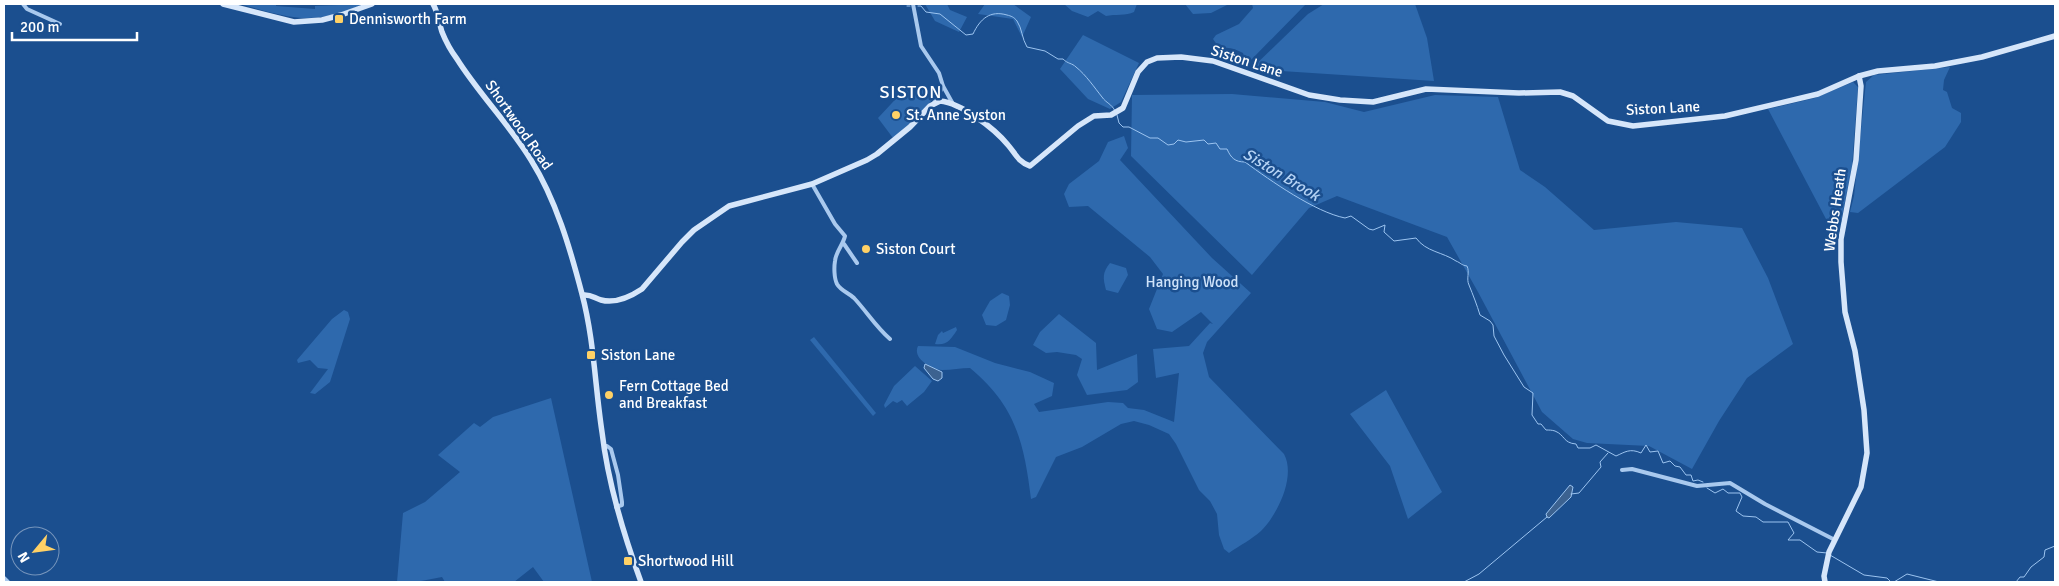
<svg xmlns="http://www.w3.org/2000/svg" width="2059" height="586" font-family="Signika,sans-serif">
<rect width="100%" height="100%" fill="#1b4f8f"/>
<!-- green -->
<g fill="#2e69ad">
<path d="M240 4H276V6L315 9V6L364 4C311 26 294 19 240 4Z"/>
<polygon points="925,4 947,4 950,10 967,17 959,32 935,21"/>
<polygon points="985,4 1013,4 1031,17 1022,37 1013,19 978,14"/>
<path d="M1064 4H1137L1134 12C1126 16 1115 14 1106 16L1098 11 1088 17 1072 11Z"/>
<polygon points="1185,4 1229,4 1211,13 1193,14"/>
<path d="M1252 4H1306L1250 61 1245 59 1243 53C1235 49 1228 46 1220 49L1213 39 1216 35 1239 24 1253 8Z"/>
<polygon points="1324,4 1415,4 1427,38 1434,81 1251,69 1308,14"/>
<polygon points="1083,35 1139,63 1121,102 1110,109 1088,99 1060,69"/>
<polygon points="1950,67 1944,80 1943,90 1947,92 1952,108 1961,113 1961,122 1945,147 1858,213 1850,212 1854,196 1866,82 1874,75"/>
<polygon points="1853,82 1858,87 1852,166 1838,237 1835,236 1768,109 1815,98"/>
<polygon points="918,84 923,88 932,100 914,120 893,138 878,118 905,89 909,92"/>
<polygon points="1232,94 1325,102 1364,112 1435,95 1498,97 1520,170 1545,187 1594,230 1676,222 1742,228 1768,278 1793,344 1747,378 1719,421 1692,469 1649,446 1587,443 1573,439 1542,412 1478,292 1447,237 1337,196 1309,208 1252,275 1131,156 1132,95"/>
<path d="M1124 136 1128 148 1120 160 1212 258 1251 293 1207 342 1203 353 1209 377 1284 454C1296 476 1278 514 1261 531 1252 539 1239 546 1229 553L1224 549 1219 535 1217 514 1210 501 1199 490 1176 444 1169 434 1149 425 1134 421 1121 424 1082 447 1056 457 1036 497 1031 499C1024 443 1016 406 970 368 961 368 952 370 942 370 931 369 912 358 918 346L955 347 995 363 1030 372 1054 383 1052 396 1034 404 1039 412 1108 402 1123 403 1128 408 1144 410 1174 422 1179 373 1156 378 1153 349 1189 346 1210 323 1213 324 1201 312 1172 332 1157 329 1149 309 1163 274 1150 257 1088 206 1069 207 1064 194 1069 184 1099 161 1108 142Z"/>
<path d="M1110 263 1126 268 1128 275 1118 293 1106 290C1103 278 1102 273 1110 263Z"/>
<polygon points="1002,293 1009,296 1010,305 1006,320 996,326 986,325 982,315 990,301"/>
<polygon points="344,310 348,312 350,319 330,382 315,394 310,393 328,369 318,368 310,360 298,363 297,360 332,319"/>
<polygon points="1059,314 1096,343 1097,370 1137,354 1138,382 1127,390 1087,395 1077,375 1082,359 1076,355 1057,352 1046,353 1033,345 1040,332"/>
<path d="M956 327 957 330C951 339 947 346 935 344L938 335 942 331 943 333Z"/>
<polygon points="814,337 876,413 873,416 810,340"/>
<polygon points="915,366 932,381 924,392 907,406 902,400 897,403 893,401 885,408 884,405 894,386"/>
<polygon points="1386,390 1442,492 1408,519 1390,466 1350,414"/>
<polygon points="551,398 592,582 544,582 533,567 514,582 445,582 442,577 416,582 397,582 403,513 425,502 460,472 438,455 474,423 480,427 493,417"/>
</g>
<!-- water -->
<g fill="#3c6290" stroke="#9cc4f0">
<polygon points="925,364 942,372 942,378 938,381 933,379 924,368"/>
<polygon points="1570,485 1573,487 1571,497 1549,518 1547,517 1546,514"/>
</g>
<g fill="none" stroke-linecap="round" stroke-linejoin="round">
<!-- stream -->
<g stroke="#9cc4f0" stroke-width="1">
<polyline points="907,6 910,6"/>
<path d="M918 6H921L926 12 940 14 966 35 973 34C980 19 990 10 1007 15 1011 16 1014 17 1017 21 1022 28 1022 39 1027 47L1045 51 1058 59H1063C1068 64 1072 63 1076 67 1086 75 1094 87 1102 97 1106 103 1112 104 1115 111"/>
<path d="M1117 115 1119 123 1123 127H1129L1150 138H1158L1168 145 1174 144 1178 140 1186 142 1204 140 1208 144 1216 143 1220 149H1227C1231 158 1235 162 1245 162 1271 181 1315 212 1345 218L1351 216 1369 229 1373 230 1385 225 1384 232 1394 241 1416 238C1426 252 1443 252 1456 261 1461 263 1461 265 1467 266 1470 272 1466 279 1469 285 1473 295 1477 305 1480 315L1490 321 1493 325 1494 336 1504 355 1524 387 1533 393 1532 415 1538 424H1541L1546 430C1549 430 1552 430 1555 431 1565 435 1563 443 1576 444L1578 448H1590L1596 445 1616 456C1625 452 1630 448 1641 453L1646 445 1650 452 1658 451 1663 463 1670 461 1675 466 1680 467 1686 475H1691L1693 481 1698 480 1703 482"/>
<polyline points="1707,488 1715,493 1723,489 1728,493 1740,493 1742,497 1736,511 1743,516 1756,517 1763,522 1788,522 1794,533 1788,540 1800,540 1817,552 1827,553"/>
<polyline points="1571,494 1579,493 1601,467 1600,462 1608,453"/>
<polyline points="1830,555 1864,575 1887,578 1891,582"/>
<polyline points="1464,582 1479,574 1547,517"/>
<polyline points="1894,582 1907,574 1939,582"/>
<polyline points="2016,582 2020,577 2024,577 2031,567 2044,557 2045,550 2055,546"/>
</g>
<!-- street -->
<g stroke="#a9c9ee" stroke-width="4">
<polyline points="23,4 27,9 60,24"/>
<polyline points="913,4 921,46 939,73 943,86 953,104"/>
<polyline points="934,103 943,86"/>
<path d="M812 184 835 224 845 236C843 245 836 251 835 261 834 267 834 278 837 284 841 291 849 293 854 298 867 312 876 327 890 339"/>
<polyline points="844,244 857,263"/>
<polyline points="604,447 607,446 611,449 618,475 622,502 622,505 616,507"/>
<polyline points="1622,470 1632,469 1697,486 1730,483 1765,504 1835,540"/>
<polyline points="4,578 8,582"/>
</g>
<!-- secondary -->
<g stroke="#d6e6fa" stroke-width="5.5">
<polyline points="223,4 294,22 322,20 341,15 372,4"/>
<path d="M433 4C438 12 439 23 442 32 446 42 451 51 457 59 479 94 509 124 531 160 556 200 570 248 582 294 594 339 595 386 602 432 608 484 623 533 641 582"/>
<path d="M583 295C591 294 594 298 601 300 616 304 630 297 642 289L682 242 694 230 729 206 812 184 867 160 877 154 910 127 930 106 940 101C961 103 994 128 1008 145 1015 153 1019 163 1030 166L1078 126 1094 116 1111 115 1123 108 1138 72 1147 62 1157 58 1181 57 1213 61 1309 95 1340 100 1373 102 1426 89 1519 93 1560 92 1573 96 1608 121 1633 126 1725 116 1818 94 1859 76 1878 71 1935 66 1982 57 2055 36"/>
<polyline points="1825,582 1824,576 1829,552 1861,487 1867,453 1864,410 1855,351 1845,312 1841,262 1841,239 1856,160 1861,86 1859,76"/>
</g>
</g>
<!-- markers -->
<g fill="#ffd166" stroke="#1b4f8f" stroke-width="2">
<rect x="334" y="14" width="10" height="10" rx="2.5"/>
<circle cx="896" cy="115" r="5"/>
<circle cx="866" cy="249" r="5"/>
<rect x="586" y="350" width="10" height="10" rx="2.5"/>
<circle cx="609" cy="395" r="5"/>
<rect x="623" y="556" width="10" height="10" rx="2.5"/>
</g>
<g text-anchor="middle" stroke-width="5" stroke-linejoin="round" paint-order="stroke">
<!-- poi labels -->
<g font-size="15" fill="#fff" stroke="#1b4f8f" text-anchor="start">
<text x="349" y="24">Dennisworth Farm</text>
<text x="906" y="120">St. Anne Syston</text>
<text x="876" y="254">Siston Court</text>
<text x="601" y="360">Siston Lane</text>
<text x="619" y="391">Fern Cottage Bed<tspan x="619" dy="17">and Breakfast</tspan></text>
<text x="638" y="566">Shortwood Hill</text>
</g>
<!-- street labels -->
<g font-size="15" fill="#fff" stroke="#1b4f8f">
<text transform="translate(1247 61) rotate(18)" y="5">Siston Lane</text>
<text transform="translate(1663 108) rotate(-3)" y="5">Siston Lane</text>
<text transform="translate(519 125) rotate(55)" y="5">Shortwood Road</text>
<text transform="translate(1835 210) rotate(-82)" y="5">Webbs Heath</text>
</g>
<!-- park labels -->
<g font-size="15" fill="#cfe3fa" stroke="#1b4f8f">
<text x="1192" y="287">Hanging Wood</text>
</g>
<!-- water labels -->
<g font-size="16" font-style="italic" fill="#b5d3f5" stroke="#1b4f8f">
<text transform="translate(1282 174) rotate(31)" y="6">Siston Brook</text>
</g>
<!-- quarter labels -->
<g font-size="18" letter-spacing="1" fill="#fff" stroke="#1b4f8f">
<text x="911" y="98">SISTON</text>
</g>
</g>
<!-- border -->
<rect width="2059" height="586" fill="none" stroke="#ffffff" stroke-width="10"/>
<!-- north arrow -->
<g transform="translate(35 551) rotate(241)"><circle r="24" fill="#1b4f8f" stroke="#7695bc"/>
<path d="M0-4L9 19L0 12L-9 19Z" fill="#ffd166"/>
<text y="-8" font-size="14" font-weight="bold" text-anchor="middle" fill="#ffffff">N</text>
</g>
<!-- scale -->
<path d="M12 32v8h125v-8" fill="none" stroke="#ffffff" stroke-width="2.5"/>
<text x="20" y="32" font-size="15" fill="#ffffff" stroke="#1b4f8f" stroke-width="4" paint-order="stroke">200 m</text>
</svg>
